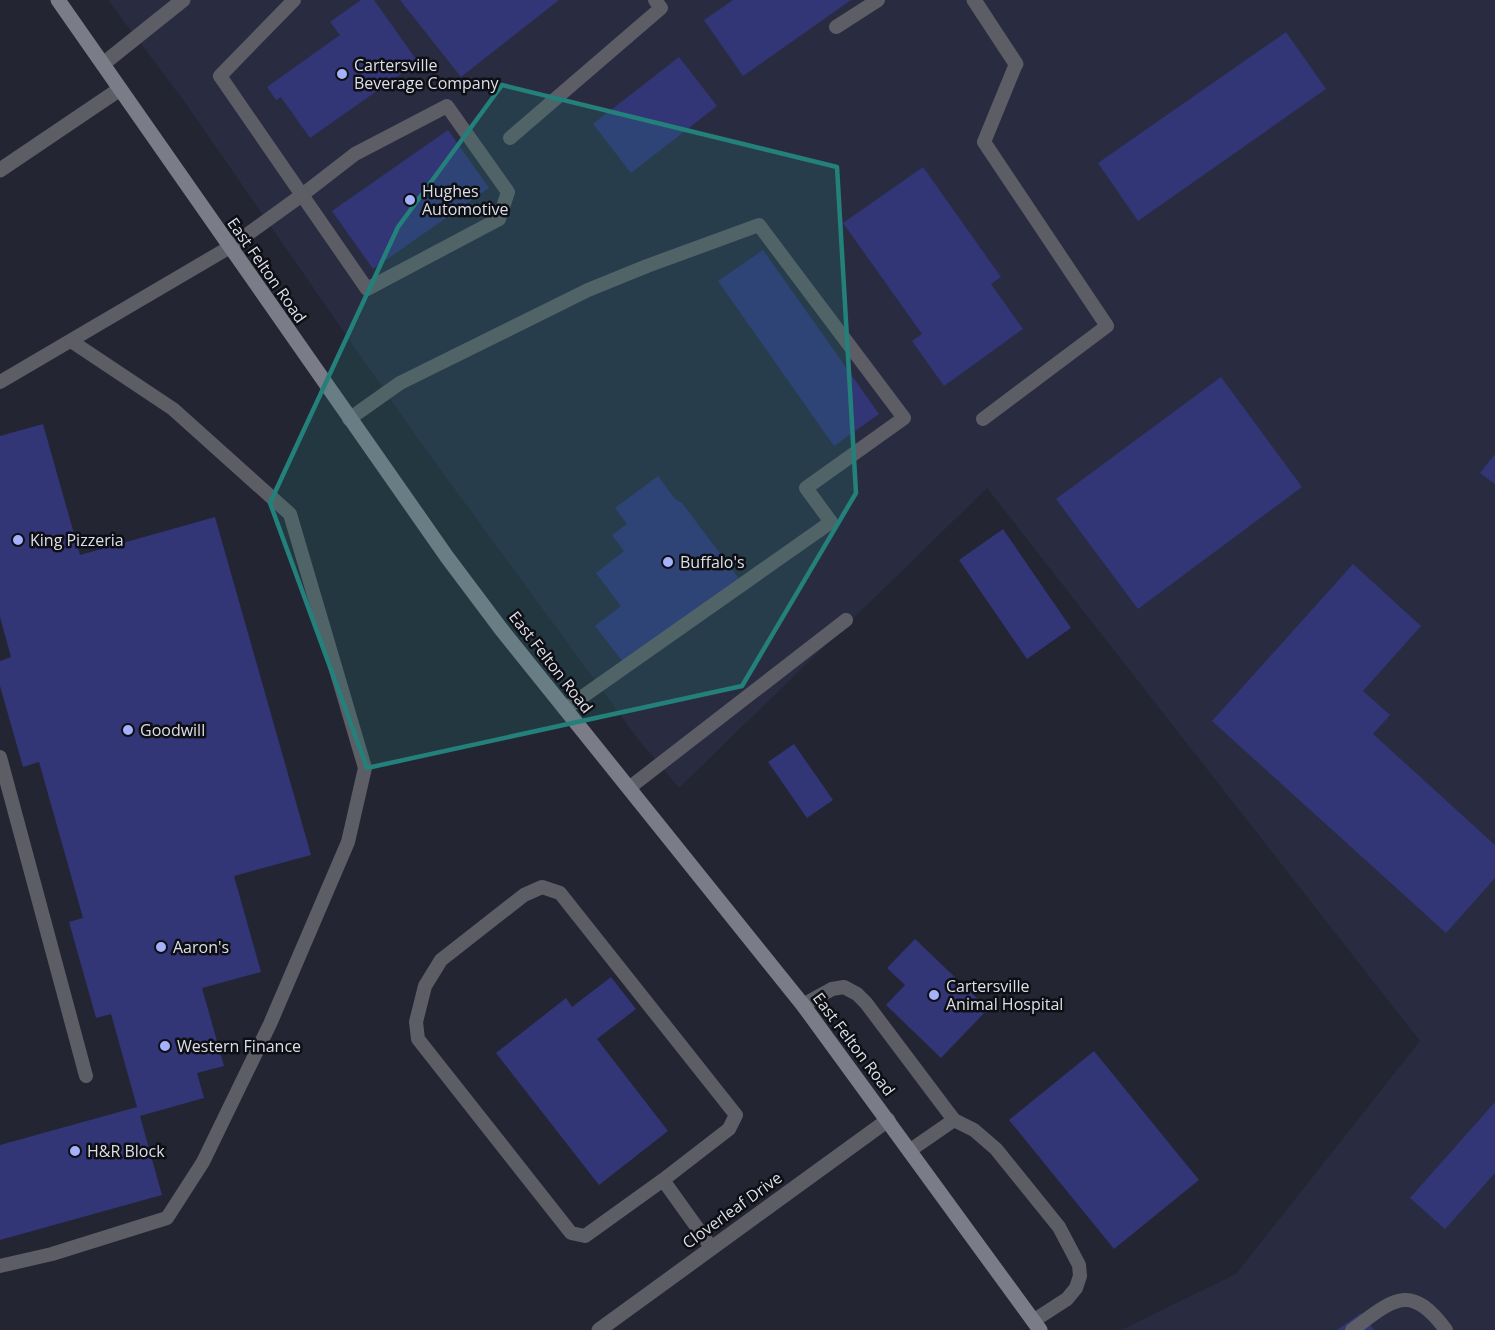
<svg xmlns="http://www.w3.org/2000/svg" width="1495" height="1330" font-family="'Open Sans',sans-serif">
<rect width="100%" height="100%" fill="#232533"/>
<!-- built -->
<polygon fill="#292c40" points="108,0 1495,0 1495,1330 1121,1330 1236,1274 1420,1041 987,488 679,788 638,739 418,439 184,101"/>
<!-- building -->
<g fill="#323576">
<polygon points="361,0 374,0 418,62 310,138 281,97 276,100 267,87 340,35 330,22"/>
<polygon points="400,0 559,0 461,77"/>
<polygon points="733,0 851,0 743,76 704,20"/>
<polygon points="1286,32 1326,89 1138,221 1098,163"/>
<polygon points="679,57 717,106 631,173 593,124"/>
<polygon points="448,130 489,188 373,269 332,211"/>
<polygon points="923,167 1001,277 991,284 1023,329 944,386 912,341 922,334 843,223"/>
<polygon points="763,250 879,414 834,446 718,281"/>
<polygon points="1221,377 1302,487 1138,609 1056,499"/>
<polygon points="43,424 80,555 215,517 311,855 234,876 261,972 202,988 224,1066 197,1073 204,1098 140,1116 162,1195 0,1240 0,1145 137,1107 111,1014 96,1018 69,922 83,918 39,762 23,767 0,686 0,661 11,657 0,617 0,436"/>
<polygon points="1495,454 1495,484 1480,473"/>
<polygon points="658,476 675,499 682,503 740,580 626,666 595,626 621,606 596,573 624,551 612,535 627,524 615,508"/>
<polygon points="1003,529 1071,628 1027,659 959,560"/>
<polygon points="1353,564 1421,626 1363,691 1390,715 1373,734 1495,845 1495,878 1446,933 1212,721"/>
<polygon points="794,744 833,800 807,818 768,762"/>
<polygon points="915,939 988,1009 941,1058 886,1005 905,985 887,968"/>
<polygon points="611,977 636,1009 597,1039 668,1131 599,1185 496,1053 566,998 572,1007"/>
<polygon points="1094,1051 1199,1180 1114,1249 1009,1120"/>
<polygon points="1495,1102 1495,1173 1445,1229 1410,1198"/>
<polygon points="1361,1313 1374,1330 1337,1330"/>
</g>
<g fill="none" stroke-linecap="round" stroke-linejoin="round">
<!-- lane -->
<g stroke="#5c5d65" stroke-width="14">
<polyline points="836,27 878,0"/>
<polygon points="447,106 508,192 499,219 367,289 302,195 355,154"/>
<polyline points="510,138 661,8 655,0"/>
<polyline points="0,382 230,247 302,195 220,76 294,0"/>
<polyline points="349,419 400,383 588,290 647,266 759,225 904,418 806,488 831,522 565,709"/>
<polyline points="983,419 1107,326 984,142 1016,64"/>
<polyline points="0,757 86,1076"/>
<polyline points="629,788 846,620"/>
<polyline points="803,1005 832,989 844,987 857,994 866,1003 954,1120"/>
<polyline points="909,1151 954,1120 974,1130 996,1149 1059,1227 1079,1265 1080,1276 1076,1288 1067,1299 1033,1321"/>
<polyline points="663,1180 585,1236 571,1233 418,1039 416,1022 425,986 441,960 524,895 542,887 560,893 736,1115 729,1129 663,1180 711,1247"/>
<polyline points="0,1266 52,1254 167,1218 203,1162 270,1024 348,842 365,768 290,514 173,409 71,341"/>
<path d="M1352 1330C1393 1300 1410 1281 1446 1330"/>
</g>
<!-- street -->
<g stroke="#5c5d65" stroke-width="15">
<polyline points="974,0 1016,64"/>
<polyline points="103,64 183,0"/>
<polyline points="0,170 120,89"/>
<polyline points="599,1330 888,1120"/>
</g>
<!-- secondary -->
<polyline stroke="#7a7c88" stroke-width="15" points="58,0 447,557 501,629 803,1005 1040,1330"/>
</g>
<!-- marked area -->
<path fill="#24807a" fill-opacity="0.2" stroke="#24807a" stroke-width="4.5" stroke-linejoin="round" d="M502 85 837 167 856 493 742 686 367 768 270 503 398 227Z"/>
<!-- markers -->
<g fill="#a6b1fc" stroke="#0e0f15" stroke-width="2">
<circle cx="342" cy="74" r="6"/>
<circle cx="410" cy="200" r="6"/>
<circle cx="18" cy="540" r="6"/>
<circle cx="668" cy="562" r="6"/>
<circle cx="128" cy="730" r="6"/>
<circle cx="161" cy="947" r="6"/>
<circle cx="934" cy="995" r="6"/>
<circle cx="165" cy="1046" r="6"/>
<circle cx="75" cy="1151" r="6"/>
</g>
<g text-anchor="middle" stroke-width="5" stroke-linejoin="round" paint-order="stroke">
<!-- poi labels -->
<g font-size="16" fill="#dddfe8" stroke="#0e0f15" text-anchor="start">
<text x="354" y="71">Cartersville<tspan x="354" dy="18">Beverage Company</tspan></text>
<text x="422" y="197">Hughes<tspan x="422" dy="18">Automotive</tspan></text>
<text x="30" y="546">King Pizzeria</text>
<text x="680" y="568">Buffalo's</text>
<text x="140" y="736">Goodwill</text>
<text x="173" y="953">Aaron's</text>
<text x="946" y="992">Cartersville<tspan x="946" dy="18">Animal Hospital</tspan></text>
<text x="177" y="1052">Western Finance</text>
<text x="87" y="1157">H&amp;R Block</text>
</g>
<!-- street labels -->
<g font-size="16" fill="#dddfe8" stroke="#0e0f15">
<text transform="translate(267 270) rotate(55)" y="6">East Felton Road</text>
<text transform="translate(551 662) rotate(52)" y="6">East Felton Road</text>
<text transform="translate(854 1044) rotate(53)" y="6">East Felton Road</text>
<text transform="translate(732 1210) rotate(-36)" y="6">Cloverleaf Drive</text>
</g>
</g>
</svg>
